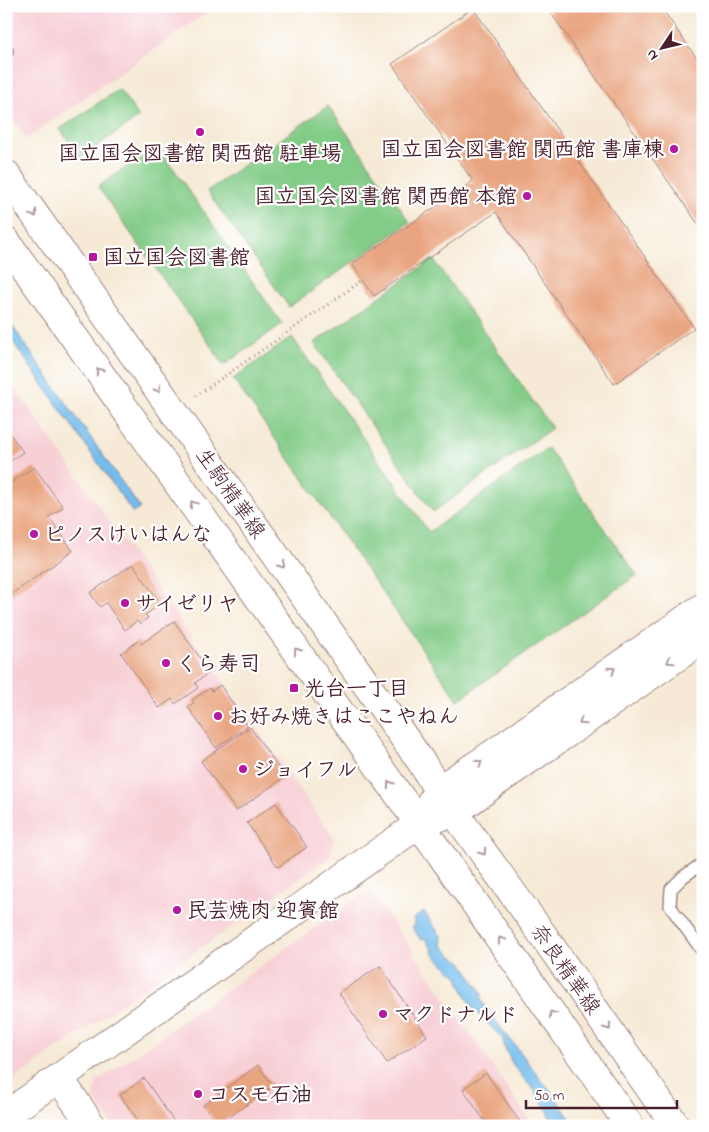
<svg xmlns="http://www.w3.org/2000/svg" width="709" height="1132" font-family="'Indie Flower','Klee One',sans-serif">
<rect width="100%" height="100%" fill="#fff"/>
<filter id="ink" filterUnits="userSpaceOnUse"><feTurbulence type="fractalNoise" baseFrequency=".02" numOctaves="2"/><feDisplacementMap in="SourceGraphic" scale="10" xChannelSelector="R" yChannelSelector="G"/><feConvolveMatrix kernelMatrix="1 2 1 2 8 2 1 2 1" color-interpolation-filters="sRGB"/></filter>
<filter id="wash" filterUnits="userSpaceOnUse"><feTurbulence type="fractalNoise" baseFrequency=".0096" numOctaves="4" result="noise"/><feDisplacementMap in="SourceGraphic" scale="20" xChannelSelector="R" yChannelSelector="G"/><feGaussianBlur stdDeviation="1.12" result="paint"/><feColorMatrix in="noise" values="0 0 0 0 0 0 0 0 0 0 0 0 0 0 0 0 0 1.4 0 .05"/><feComposite in="paint" operator="in"/></filter>
<g filter="url(#wash)">
<rect width="100%" height="100%" fill="#f6ead6"/>
<!-- built -->
<g fill="#f7cfd5">
<polygon points="6,6 216,6 26,139 6,110"/>
<polygon points="6,376 334,838 330,857 6,1085"/>
<polygon points="372,893 534,1126 113,1126 94,1098 96,1082 360,896"/>
</g>
<!-- green -->
<g fill="#83cc88" stroke="#66765a">
<polygon points="119,89 139,117 80,158 60,129"/>
<polygon points="328,106 410,222 289,307 207,191"/>
<polygon points="157,145 282,324 224,365 98,187"/>
<polygon points="433,259 552,428 433,512 314,343"/>
<polygon points="292,337 429,532 548,448 637,575 458,700 233,379"/>
</g>
<!-- water -->
<g fill="#74bded" stroke="#5f6e8c">
<polygon points="6,317 140,508 133,513 6,332"/>
<polygon points="424,912 441,936 442,945 451,955 462,962 482,993 481,999 487,1012 494,1019 525,1058 541,1080 548,1087 575,1126 553,1126 548,1111 534,1090 525,1080 512,1063 504,1046 503,1039 473,1008 460,984 458,977 440,961 432,952 433,950 425,939 421,940 412,927 415,925 413,919"/>
</g>
<g id="blocks">
<!-- building -->
<g fill="#e9a480">
<polygon points="546,6 660,6 703,67 703,231"/>
<polygon points="473,8 694,328 614,384 496,212 374,296 352,264 473,181 392,64"/>
<polygon points="6,428 23,452 6,464"/>
<polygon points="34,467 63,507 49,517 73,551 6,598 6,486"/>
<polygon points="133,564 161,604 145,615 148,618 140,624 137,621 125,630 106,603 100,607 90,593"/>
<polygon points="174,621 210,672 195,683 198,688 175,704 172,699 159,708 121,653 138,641 141,644"/>
<polygon points="220,685 248,726 216,748 188,707 194,703 192,700 210,688 212,691"/>
<polygon points="250,727 285,777 236,811 201,761"/>
<polygon points="276,803 307,847 278,867 247,823"/>
<polygon points="380,966 427,1036 387,1063 339,993"/>
<polygon points="258,1065 273,1086 218,1125 203,1105"/>
<polygon points="486,1073 523,1126 488,1126 463,1089"/>
<polygon points="144,1078 177,1126 142,1126 120,1095"/>
</g>
</g>
</g>
<g filter="url(#ink)">
<use href="#blocks" fill-opacity="0" stroke="#a08480" stroke-width="1"/>
<g fill="none" stroke-linecap="round" stroke-linejoin="round">
<defs>
<g id="lane">
<polyline points="6,50 7,51"/>
<polyline points="703,863 683,877 671,889 670,906 703,952"/>
</g>
<g id="secondary">
<polyline points="59,1078 92,1126"/>
<polyline points="6,1115 419,824"/>
</g>
<g id="primary">
<polyline points="6,174 422,763 438,790 540,931 676,1126"/>
<polyline points="6,241 447,863 630,1126"/>
<polyline points="430,804 438,790 481,762 703,607"/>
<polyline points="437,818 455,812 495,783 703,639"/>
</g>
</defs>
<!-- lane casing -->
<use href="#lane" stroke="#a08480" stroke-width="14"/>
<!-- secondary casing -->
<use href="#secondary" stroke="#a08480" stroke-width="30"/>
<!-- primary casing -->
<use href="#primary" stroke="#a08480" stroke-width="30"/>
<!-- path -->
<polyline stroke="#a08480" stroke-width="3" stroke-dasharray="1 4" stroke-linecap="butt" points="196,396 363,280"/>
<!-- lane -->
<use href="#lane" stroke="#fff" stroke-width="11"/>
<!-- secondary -->
<use href="#secondary" stroke="#fff" stroke-width="28"/>
<!-- primary -->
<use href="#primary" stroke="#fff" stroke-width="28"/>
</g>
<!-- one-way arrows -->
<defs><path id="oneway-chevron" d="M-2-3.5L2.5 0L-2 3.5" fill="none" stroke-width="1.6" stroke-linecap="round" stroke-linejoin="round" transform="scale(1.25)"/></defs>
<g stroke="#ae9aa0">
<use href="#oneway-chevron" transform="translate(34 214) rotate(53)"/>
<use href="#oneway-chevron" transform="translate(99 371) rotate(-125)"/>
<use href="#oneway-chevron" transform="translate(158 389) rotate(55)"/>
<use href="#oneway-chevron" transform="translate(193 504) rotate(-125)"/>
<use href="#oneway-chevron" transform="translate(282 565) rotate(55)"/>
<use href="#oneway-chevron" transform="translate(297 651) rotate(-125)"/>
<use href="#oneway-chevron" transform="translate(670 661) rotate(146)"/>
<use href="#oneway-chevron" transform="translate(612 670) rotate(-35)"/>
<use href="#oneway-chevron" transform="translate(582 722) rotate(145)"/>
<use href="#oneway-chevron" transform="translate(479 763) rotate(-34)"/>
<use href="#oneway-chevron" transform="translate(390 784) rotate(-125)"/>
<use href="#oneway-chevron" transform="translate(483 852) rotate(54)"/>
<use href="#oneway-chevron" transform="translate(501 940) rotate(-125)"/>
<use href="#oneway-chevron" transform="translate(552 1014) rotate(-125)"/>
<use href="#oneway-chevron" transform="translate(608 1027) rotate(55)"/>
</g>
</g>
<!-- markers -->
<g fill="#b5179e" stroke="#fff" stroke-width="2">
<circle cx="200" cy="132" r="5"/>
<circle cx="674" cy="149" r="5"/>
<circle cx="527" cy="196" r="5"/>
<rect x="88" y="252" width="10" height="10" rx="2.5"/>
<circle cx="34" cy="534" r="5"/>
<circle cx="125" cy="603" r="5"/>
<circle cx="166" cy="663" r="5"/>
<rect x="289" y="683" width="10" height="10" rx="2.5"/>
<circle cx="218" cy="716" r="5"/>
<circle cx="243" cy="769" r="5"/>
<circle cx="177" cy="910" r="5"/>
<circle cx="383" cy="1014" r="5"/>
<circle cx="198" cy="1094" r="5"/>
</g>
<g text-anchor="middle" stroke-width="4.5" stroke-linejoin="round" paint-order="stroke">
<!-- poi labels -->
<g font-size="21" font-weight="bold" fill="#4a1f2b" stroke="#fff" text-anchor="start">
<text x="664" y="156" text-anchor="end">国立国会図書館 関西館 書庫棟</text>
<text x="200" y="160" text-anchor="middle">国立国会図書館 関西館 駐車場</text>
<text x="517" y="203" text-anchor="end">国立国会図書館 関西館 本館</text>
<text x="103" y="264">国立国会図書館</text>
<text x="44" y="541">ピノスけいはんな</text>
<text x="135" y="610">サイゼリヤ</text>
<text x="176" y="670">くら寿司</text>
<text x="304" y="695">光台一丁目</text>
<text x="228" y="723">お好み焼きはここやねん</text>
<text x="253" y="776">ジョイフル</text>
<text x="187" y="917">民芸焼肉 迎賓館</text>
<text x="393" y="1021">マクドナルド</text>
<text x="208" y="1101">コスモ石油</text>
</g>
<!-- street labels -->
<g font-size="21" fill="#4a1f2b" stroke="#fff">
<text transform="translate(231 493) rotate(55)" y="7">生駒精華線</text>
<text transform="translate(566 969) rotate(55)" y="7">奈良精華線</text>
</g>
</g>
<!-- margin -->
<rect width="709" height="1132" fill="none" stroke="#fff" stroke-width="25"/>
<!-- north arrow -->
<g transform="translate(662 48) rotate(235)" stroke="#ffffff" stroke-width="4" paint-order="stroke">
<path d="M0-4L9 19L0 12L-9 19Z" fill="#4a1f2b"/>
<text y="-8" font-size="14" font-weight="bold" text-anchor="middle" fill="#4a1f2b">N</text>
</g>
<!-- scale -->
<path d="M526 1100v8h151v-8" fill="none" stroke="#4a1f2b" stroke-width="2.5"/>
<text x="534" y="1100" font-size="15" fill="#4a1f2b" stroke="#ffffff" stroke-width="4" paint-order="stroke">50 m</text>
</svg>
